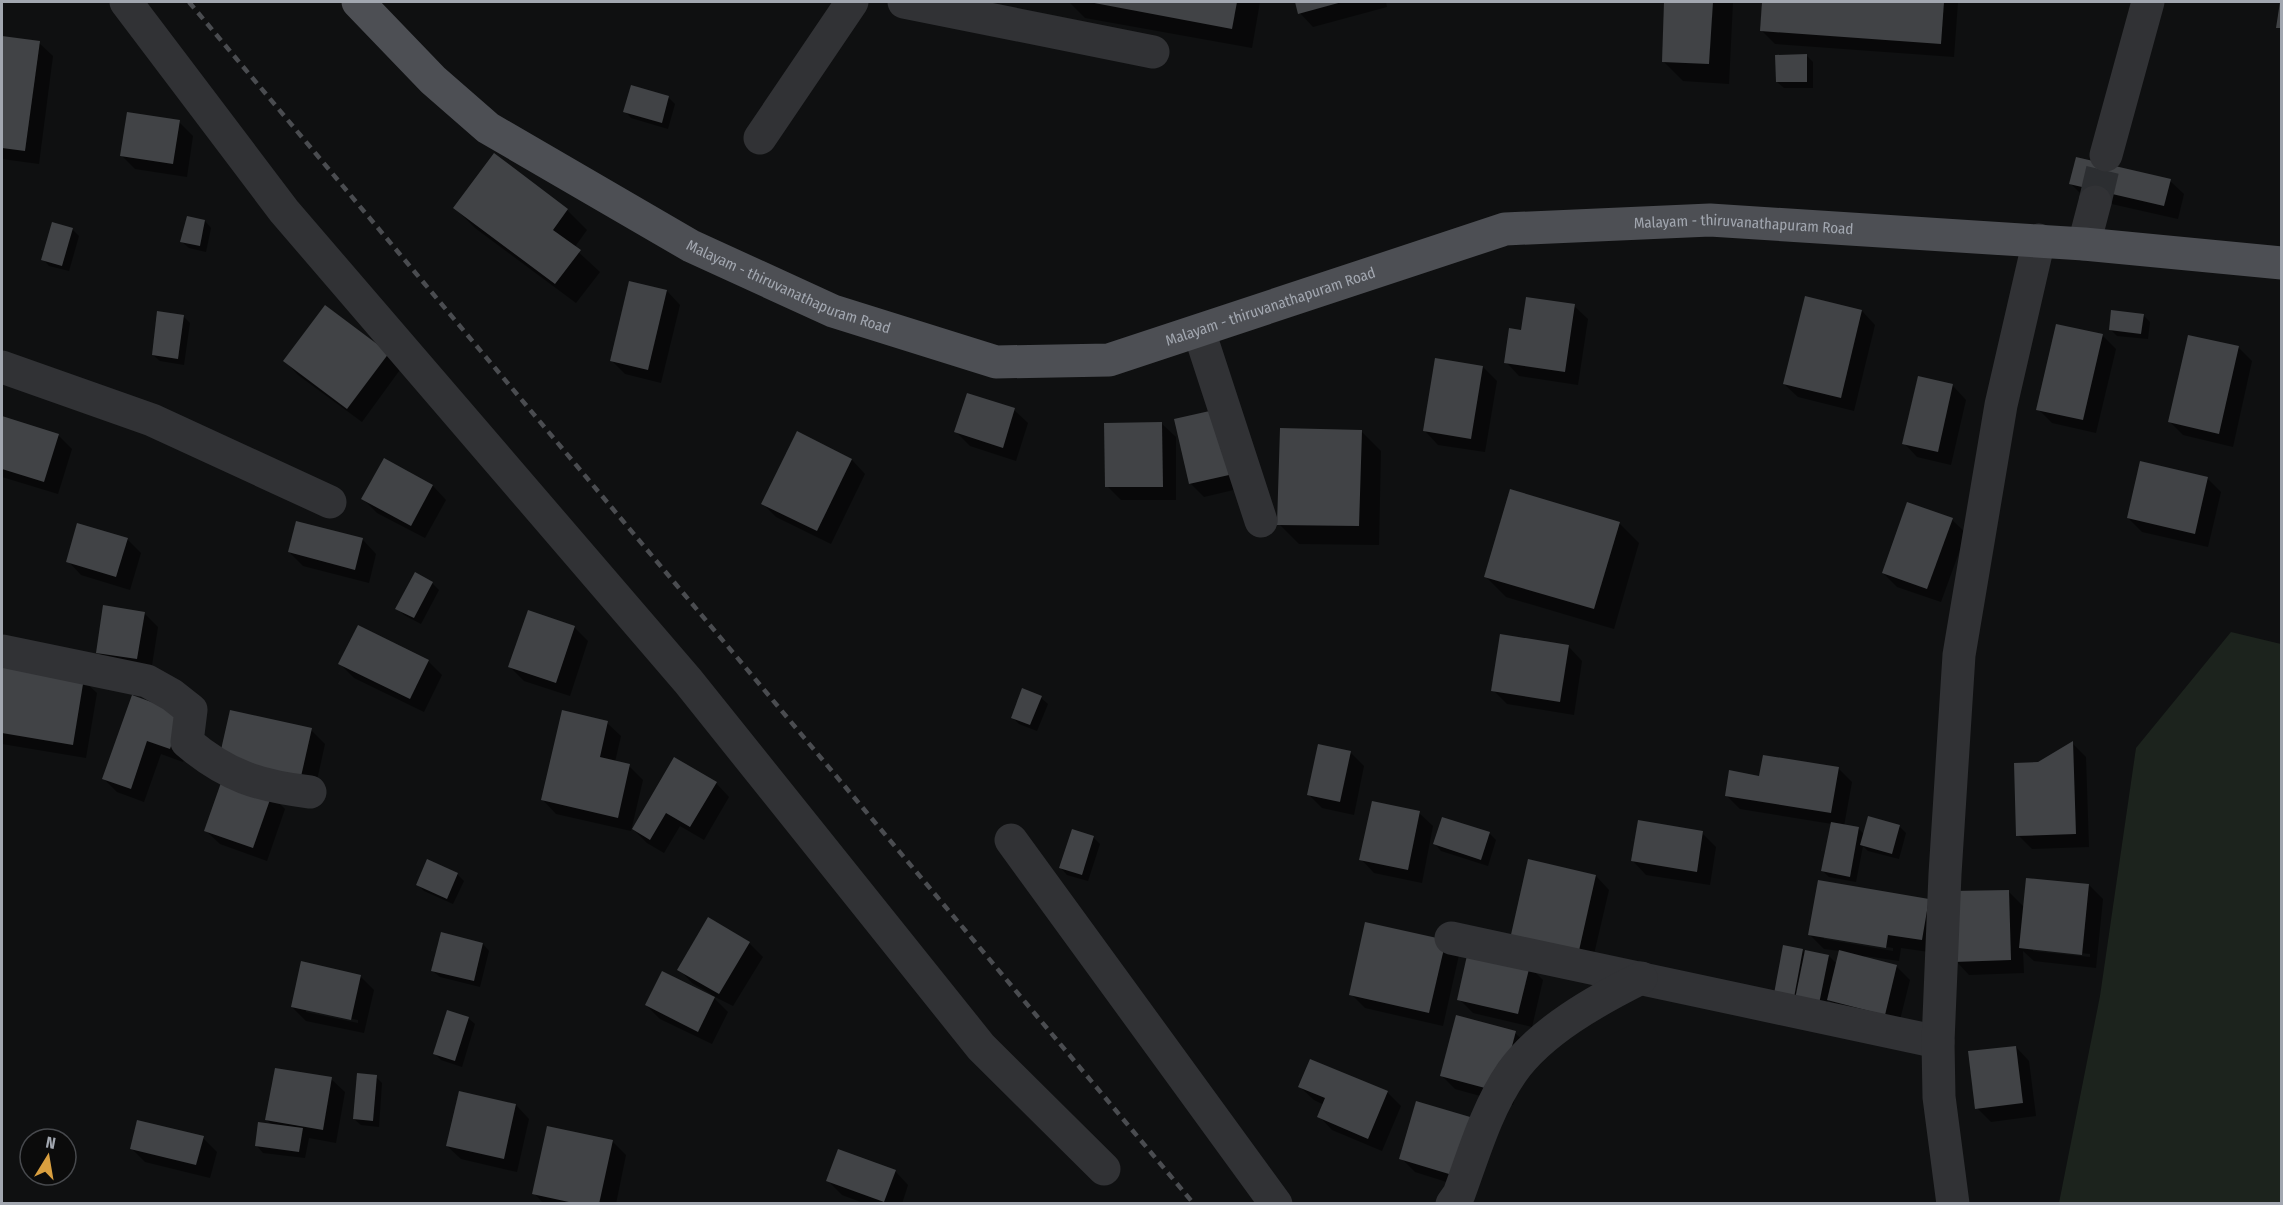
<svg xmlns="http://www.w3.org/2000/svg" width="2283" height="1205" font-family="'Fira Sans Condensed',sans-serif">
<rect width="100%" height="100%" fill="#0f1011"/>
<!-- green -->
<polygon fill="#1c231d" points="2231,632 2281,644 2281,1203 2059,1203 2100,996 2136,748"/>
<!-- shadow -->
<g fill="#0007" fill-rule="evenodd">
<polygon points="1069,2 1260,2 1252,48 1085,18"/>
<polygon points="1297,2 1386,2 1387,7 1313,27 1300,13"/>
<polygon points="1666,2 1733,2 1729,84 1683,81 1663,61"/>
<polygon points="1763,2 1958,2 1954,57 1775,44 1761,30"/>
<polygon points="2,38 39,43 53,56 39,164 2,159"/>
<polygon points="1806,55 1813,62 1813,88 1784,88 1777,82"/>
<polygon points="668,97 675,104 668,129 631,118 625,111"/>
<polygon points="179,122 193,136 187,177 135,169 122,156"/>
<polygon points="2170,181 2184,194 2178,219 2085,198 2071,184"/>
<polygon points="455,208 567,210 587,230 574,248 600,272 576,303 475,228"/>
<polygon points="205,221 211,228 206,252 189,248 182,242"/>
<polygon points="72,229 79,236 69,271 49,266 43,259"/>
<polygon points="667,291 680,305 661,383 625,374 611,360"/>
<polygon points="1574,306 1588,319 1578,385 1519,376 1506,362 1522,331"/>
<polygon points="325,307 402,367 362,422 298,375 285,361"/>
<polygon points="1862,311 1875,325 1854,411 1798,397 1784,384"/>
<polygon points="2143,315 2150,322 2148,339 2117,336 2110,329"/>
<polygon points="183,316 190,323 184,365 160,361 153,355"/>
<polygon points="2102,335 2116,349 2096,433 2052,423 2038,409"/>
<polygon points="2238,347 2252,361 2233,447 2183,435 2170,422"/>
<polygon points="1483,367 1497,381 1485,452 1438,445 1425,431"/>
<polygon points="1919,378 1953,386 1966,400 1951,465 1917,457 1904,443"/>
<polygon points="1014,410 1028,423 1016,461 970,446 956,432"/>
<polygon points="2,418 58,435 72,449 58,494 2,477"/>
<polygon points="1175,420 1242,488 1204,497 1190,483"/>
<polygon points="1162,424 1176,437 1176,500 1121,500 1107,486"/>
<polygon points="1361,431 1381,451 1379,545 1299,544 1279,524"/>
<polygon points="384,460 433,486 446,500 425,538 377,513 363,499"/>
<polygon points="852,460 865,474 831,544 776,517 762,503"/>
<polygon points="2207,478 2221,492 2208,547 2142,532 2128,518"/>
<polygon points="1952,520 1966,533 1941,602 1897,587 1883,573"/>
<polygon points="1619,523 1639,543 1614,629 1506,597 1485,576"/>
<polygon points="127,539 141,553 130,590 81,575 68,561"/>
<polygon points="363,540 376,554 369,583 303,566 289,552"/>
<polygon points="432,583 439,590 421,624 404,615 397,608"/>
<polygon points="529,612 575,628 588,641 570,696 524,681 510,667"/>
<polygon points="144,613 158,627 151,672 111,666 98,652"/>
<polygon points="1569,647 1582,661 1574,715 1507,704 1493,690"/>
<polygon points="428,661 442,675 424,712 354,678 340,664"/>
<polygon points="2,666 83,680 97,693 86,758 2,744"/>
<polygon points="133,697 195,728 183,762 161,754 144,802 117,792 104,779"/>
<polygon points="1041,698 1048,704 1037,731 1019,724 1012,717"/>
<polygon points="607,723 621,736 615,762 629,766 643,780 631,831 556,814 543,800"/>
<polygon points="311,730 325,744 314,794 220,763"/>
<polygon points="2072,743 2086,757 2089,847 2032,849 2018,835 2039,763"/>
<polygon points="1350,752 1364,766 1354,815 1322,808 1309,795"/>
<polygon points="1838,768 1852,782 1844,826 1859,829 1864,834 1899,826 1906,833 1899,859 1868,851 1863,846 1856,882 1829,877 1823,871 1832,824 1740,809 1726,795 1760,777"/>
<polygon points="716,783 729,797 704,840 680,826 664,853 647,843 633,829"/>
<polygon points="271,795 285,809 267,861 220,844 206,831"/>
<polygon points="1419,813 1433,826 1422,883 1374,873 1361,859"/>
<polygon points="1489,833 1496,840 1488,866 1441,851 1435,844"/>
<polygon points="1702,833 1716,847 1710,885 1646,875 1633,861"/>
<polygon points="1093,837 1100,844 1088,881 1067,875 1061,868"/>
<polygon points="428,861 457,874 464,881 453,904 424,891 417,884"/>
<polygon points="1596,876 1609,890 1591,967 1511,938"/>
<path d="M2089 885 2103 899 2096 968 2034 961 2023 951 2024 973 1969 975 1956 961 2008 891 2024 907ZM2033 948 2090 954V957L2033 951Z"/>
<path d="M1928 901 1936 953 1901 948 1899 961 1865 956 1864 958 1896 966 1910 980 1898 1028 1842 1013 1828 999 1825 1010 1782 1005 1802 950 1806 954 1829 956 1837 964 1840 951 1824 949 1810 935ZM1824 936 1893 948V951L1824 939Z"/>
<polygon points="1367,924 1459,955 1443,1026 1365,1008 1351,994"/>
<polygon points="749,943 763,957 733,1006 711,995 728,1012 712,1044 660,1019 646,1005 710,996 711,994 692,983 679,969"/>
<polygon points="483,944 489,951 480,987 440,977 433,971"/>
<polygon points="1529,966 1543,980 1532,1027 1473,1013 1459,999"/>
<path d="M360 976 374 990 364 1033 306 1021 292 1007ZM306 1009 358 1020V1023L306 1012Z"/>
<polygon points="468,1018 475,1024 462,1067 441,1060 435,1054"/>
<polygon points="1515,1033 1529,1046 1513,1105 1455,1089 1441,1075"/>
<polygon points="2016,1047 2029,1061 2036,1116 1991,1122 1977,1108"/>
<polygon points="376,1077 382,1083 379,1127 361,1125 354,1119"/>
<polygon points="331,1079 345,1092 336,1143 309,1138 305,1158 263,1153 257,1146 273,1126 267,1120"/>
<polygon points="1300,1087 1387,1092 1401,1106 1382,1151 1332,1130 1319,1116 1324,1105 1314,1100"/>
<polygon points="1417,1103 1472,1190 1415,1172 1401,1158"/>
<polygon points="516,1105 529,1119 517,1172 461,1159 447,1146"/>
<polygon points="203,1138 217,1152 210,1178 145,1162 131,1148"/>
<polygon points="612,1141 626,1155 616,1204 544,1204 534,1193"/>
<polygon points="895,1171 908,1185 902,1204 866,1204 842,1195 828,1181"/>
</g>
<!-- building -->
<g fill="#414346">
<polygon points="1089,2 1237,2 1232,29"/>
<polygon points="1295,2 1342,2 1298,14"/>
<polygon points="1664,2 1713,2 1709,64 1662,62"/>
<polygon points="1762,2 1944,2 1941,44 1760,31"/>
<polygon points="2280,2 2282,2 2282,28 2276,28"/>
<polygon points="2,36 40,41 25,151 2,148"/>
<polygon points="1807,54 1807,82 1776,82 1775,55"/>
<polygon points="631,85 669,96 662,123 623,112"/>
<polygon points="127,112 180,120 173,164 120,156"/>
<polygon points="494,153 568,209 553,230 581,250 555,284 453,208"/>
<polygon points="2076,157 2171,179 2164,206 2069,184"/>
<polygon points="187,216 205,220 200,246 180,242"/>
<polygon points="52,222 73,228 62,266 41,260"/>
<polygon points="629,281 667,290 648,370 610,361"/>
<polygon points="1805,296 1862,310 1841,398 1783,384"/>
<polygon points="1526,297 1575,304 1565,372 1504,363 1509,328 1521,330"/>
<polygon points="325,305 389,353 347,409 283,361"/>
<polygon points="2111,310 2144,314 2141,334 2109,330"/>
<polygon points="157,311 184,315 178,359 152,355"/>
<polygon points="2056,324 2103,334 2083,420 2036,410"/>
<polygon points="2188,335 2239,346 2219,434 2168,422"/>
<polygon points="1435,358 1483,366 1471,439 1423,431"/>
<polygon points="1918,376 1953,384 1938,452 1902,444"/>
<polygon points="967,393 1015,408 1003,448 954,432"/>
<polygon points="1214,410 1229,475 1189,484 1174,419"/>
<polygon points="2,416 59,434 44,482 2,469"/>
<polygon points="1162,422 1163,487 1105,487 1104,423"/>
<polygon points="1280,428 1362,430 1359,526 1277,525"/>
<polygon points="797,431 852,459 817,531 761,504"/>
<polygon points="384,458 433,485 411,526 361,499"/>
<polygon points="2140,461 2208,477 2195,534 2127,518"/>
<polygon points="1510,489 1620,522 1594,609 1484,577"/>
<polygon points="1907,502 1953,518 1927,589 1882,573"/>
<polygon points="296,521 363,538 355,570 288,552"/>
<polygon points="77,523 128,538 116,577 66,562"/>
<polygon points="415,572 433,582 414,618 395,609"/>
<polygon points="103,605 145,612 137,659 96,653"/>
<polygon points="528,610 575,626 556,683 508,667"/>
<polygon points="358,625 429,660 410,699 338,664"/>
<polygon points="1500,634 1569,645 1560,702 1491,691"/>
<polygon points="2,664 84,678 73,745 2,733"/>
<polygon points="1022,688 1042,696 1030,725 1011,718"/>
<polygon points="132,695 182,713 170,749 147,741 131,789 102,779"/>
<polygon points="230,710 312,728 300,781 218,763"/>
<polygon points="562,710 608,721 600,757 630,764 618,818 541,800"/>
<polygon points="2073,741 2076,834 2016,836 2014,763 2038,762"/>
<polygon points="1318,744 1351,751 1340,802 1307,795"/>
<polygon points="1763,755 1839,767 1831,813 1725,796 1729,770 1759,776"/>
<polygon points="674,757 717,782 690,827 666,813 650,840 632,829"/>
<polygon points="223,777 272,794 253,848 204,831"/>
<polygon points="1372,801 1420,811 1408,870 1359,860"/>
<polygon points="1868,816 1900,825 1892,854 1860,845"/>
<polygon points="1442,817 1490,832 1481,860 1433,844"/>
<polygon points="1638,820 1703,831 1697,872 1631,861"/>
<polygon points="1831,822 1859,827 1850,877 1821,871"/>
<polygon points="1072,829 1094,836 1082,875 1059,868"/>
<polygon points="427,859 458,873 447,899 416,885"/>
<polygon points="1528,859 1596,875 1578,955 1510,939"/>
<polygon points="2026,878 2089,884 2082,955 2019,948"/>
<polygon points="1818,880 1929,899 1922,940 1888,935 1886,948 1808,935"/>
<polygon points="2009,890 2011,960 1954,962 1952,891"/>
<polygon points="708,917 750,942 719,994 677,970"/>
<polygon points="1365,922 1446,940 1429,1013 1349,995"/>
<polygon points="441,932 483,943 474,981 431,971"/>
<polygon points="1783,945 1803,949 1793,1003 1773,999"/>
<polygon points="1805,950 1829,955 1819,1004 1795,999"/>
<polygon points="1839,950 1897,965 1885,1015 1827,1000"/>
<polygon points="1468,951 1530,965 1518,1014 1457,1000"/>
<polygon points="301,961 361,975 351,1020 291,1007"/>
<polygon points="662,971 715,997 698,1032 645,1005"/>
<polygon points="447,1010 469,1017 455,1061 433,1054"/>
<polygon points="1456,1015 1516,1031 1500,1092 1440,1076"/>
<polygon points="2016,1046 2023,1103 1975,1109 1968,1051"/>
<polygon points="1310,1059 1388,1091 1368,1139 1317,1117 1325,1098 1298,1087"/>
<polygon points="275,1068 332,1077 323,1130 265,1120"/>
<polygon points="357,1073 377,1075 373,1121 353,1119"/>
<polygon points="459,1091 516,1104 504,1159 446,1146"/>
<polygon points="1416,1101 1477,1119 1459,1177 1399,1159"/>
<polygon points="137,1120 204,1136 196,1165 130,1149"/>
<polygon points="258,1122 303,1128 299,1152 255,1146"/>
<polygon points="547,1126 613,1140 599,1204 578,1204 532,1194"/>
<polygon points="838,1149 896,1170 884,1202 826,1181"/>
</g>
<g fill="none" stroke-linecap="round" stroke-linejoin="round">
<!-- minor-tunnel -->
<polyline stroke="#2c2e31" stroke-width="33" stroke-dasharray="33 16" stroke-linecap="butt" points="2095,202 2106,155"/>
<!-- minor -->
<g stroke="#313235" stroke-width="33">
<polyline points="126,2 284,211 688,681 981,1047 1104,1169"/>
<polyline points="904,2 1153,52"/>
<polyline points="760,138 852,2"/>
<polyline points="2106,155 2148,2"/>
<polyline points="2084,244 2095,202"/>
<polyline points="1199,331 1261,521"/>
<polyline points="2,367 152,420 330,502"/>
<path d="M2 651 147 681 172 695 191 710 187 742C227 776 259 786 310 792"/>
<polyline points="1011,840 1276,1204"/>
<polyline points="1451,938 1938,1042"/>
<path d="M1452 1204 1459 1194C1474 1153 1487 1108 1512 1072 1541 1031 1597 1000 1641 978"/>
<polyline points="1953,1204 1939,1097 1938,1042 1945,874 1959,655 2001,405 2039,240"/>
</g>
<!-- major -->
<path stroke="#4d4f54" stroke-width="33" id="s1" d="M358 2 433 80 488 128 691 246 833 311 996 362 1109 360 1505 229 1710 220 2084 244 2282 263"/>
<!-- rail -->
<polyline stroke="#4a4c50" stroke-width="4.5" stroke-dasharray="8 6" stroke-linecap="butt" points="189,2 1194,1204"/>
</g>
<g text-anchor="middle" stroke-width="6" stroke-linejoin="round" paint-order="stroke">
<!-- street labels -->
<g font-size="15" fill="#a2a7b0" stroke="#0b0b0b">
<text dy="5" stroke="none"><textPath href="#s1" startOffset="1512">Malayam - thiruvanathapuram Road</textPath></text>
<text dy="5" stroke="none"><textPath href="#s1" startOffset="522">Malayam - thiruvanathapuram Road</textPath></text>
<text dy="5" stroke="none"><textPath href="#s1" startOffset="1026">Malayam - thiruvanathapuram Road</textPath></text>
</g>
</g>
<!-- border -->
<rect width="2283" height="1205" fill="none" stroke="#a2a7b0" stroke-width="6"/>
<!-- north arrow -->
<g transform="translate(48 1157) rotate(11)"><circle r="28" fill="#0b0b0b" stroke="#47494d" stroke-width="1.5"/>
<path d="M0-4.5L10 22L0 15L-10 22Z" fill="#d99f3f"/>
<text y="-9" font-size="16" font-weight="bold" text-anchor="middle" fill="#a2a7b0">N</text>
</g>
</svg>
